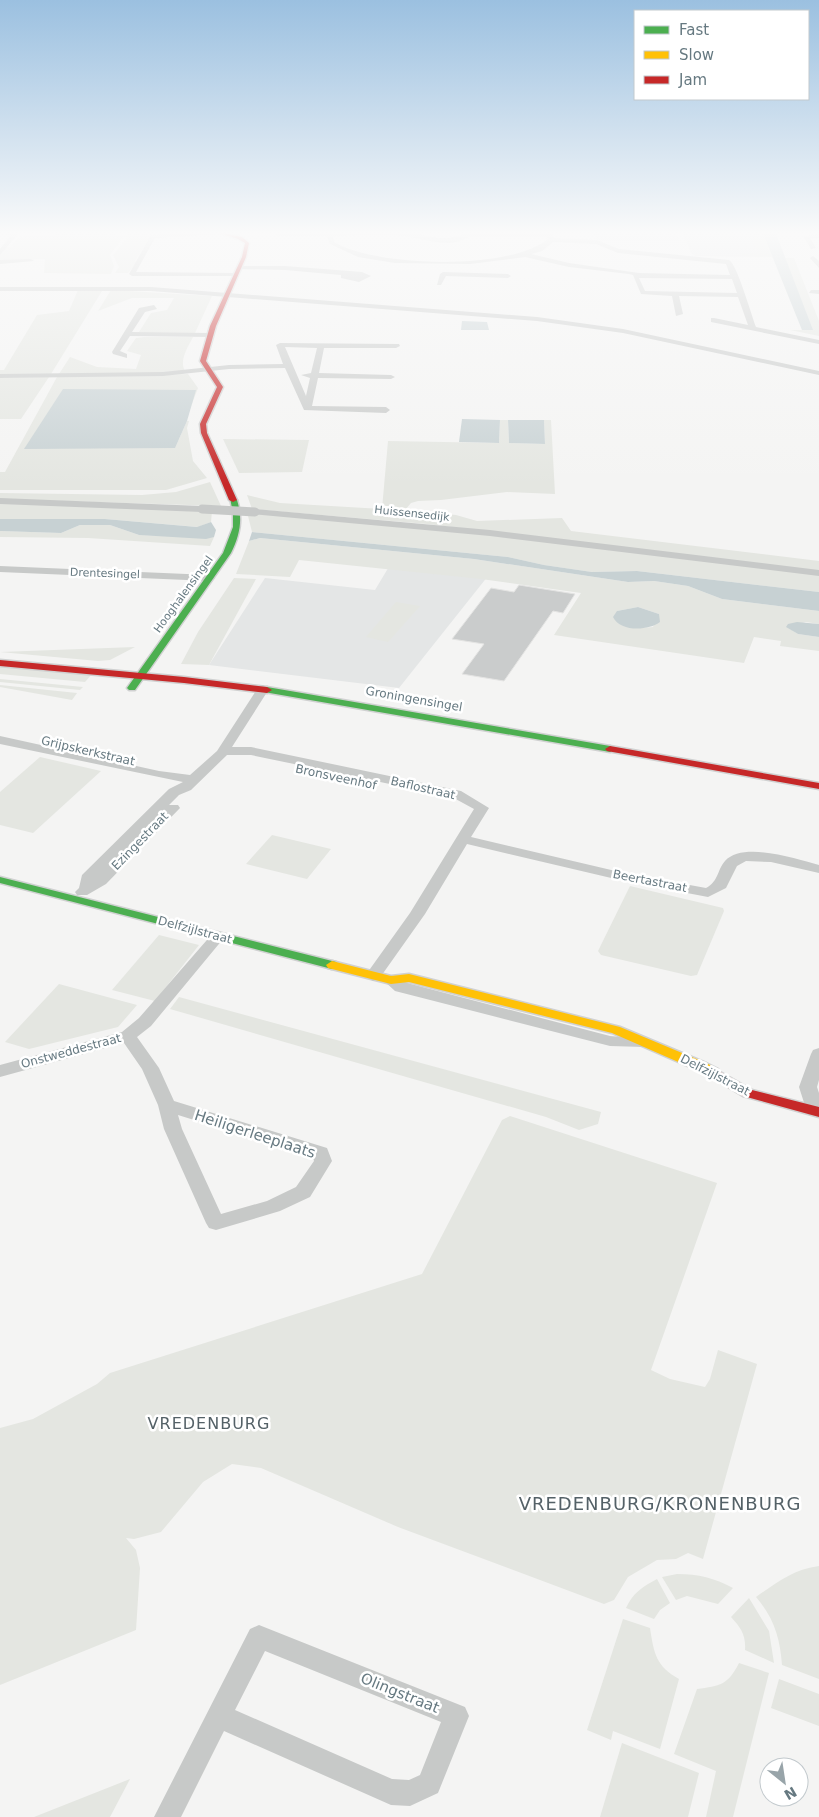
<svg xmlns="http://www.w3.org/2000/svg" width="819" height="1817" font-family="'DejaVu Sans',sans-serif">
<rect width="100%" height="100%" fill="#f4f4f3"/>
<!-- built -->
<g fill="#e4e6e6">
<polygon points="592,231 646,231 676,234 680,241 596,240"/>
<polygon points="716,234 750,235 760,252 742,253 743,255 692,254 684,237"/>
<polygon points="390,565 488,576 399,688 209,665 265,578 375,590"/>
</g>
<!-- green -->
<g fill="#e4e6e1" fill-rule="evenodd">
<polygon points="59,231 112,233 88,231 133,231 114,233 124,236 110,255 114,266 111,274 44,273 45,259 0,261 0,255 7,247 14,246 10,246 19,237 26,237 20,235 55,235"/>
<polygon points="138,231 200,231 204,232 153,233 135,261 137,262 128,273 115,273 119,267 113,255 126,239 127,233"/>
<polygon points="681,231 706,231 689,233 762,231 772,257 696,256 692,254 742,255 741,253 759,252 750,235 716,234 684,237"/>
<polygon points="785,258 794,258 819,321 819,336 790,330 809,330"/>
<polygon points="78,290 102,291 51,374 0,375 0,370 4,370 37,315 69,311"/>
<polygon points="111,290 212,296 195,333 146,333 139,332 151,313 167,310 174,298 132,298 98,311"/>
<path d="M144 337H193C188 347 179 360 185 371L164 373 59 374 70 357 97 367 136 369 141 355 127 351 136 338Z"/>
<polygon points="188,374 198,388 175,448 187,421 189,421 187,428 193,461 207,478 166,490 0,490 0,472 5,472 57,377"/>
<polygon points="49,377 21,419 0,419 0,378"/>
<polygon points="500,420 508,420 509,443 545,444 544,420 551,420 555,494 507,492 441,500 418,501 411,503 405,510 456,515 477,521 562,518 571,531 819,561 819,571 427,524 252,509 247,495 280,503 382,509 388,441 499,443"/>
<polygon points="223,439 309,440 302,472 239,473"/>
<polygon points="210,482 221,506 0,499 0,493 142,495 176,492"/>
<polygon points="0,503 212,511 211,522 198,527 105,519 0,519"/>
<polygon points="247,512 498,535 819,575 819,592 637,571 592,572 544,565 508,557 252,532"/>
<polygon points="80,525 110,525 139,535 214,537 210,546 88,538 0,537 0,531 61,533"/>
<path d="M260 538 474 559 628 582 654 581 688 586 722 599 819 611V624L806 622 787 627 798 634 819 637V651L780 646 781 641 754 637 744 663 554 635 581 593 481 579 299 560 290 577 236 574 249 541ZM638 607 659 614 653 627 641 628 622 625 617 611Z"/>
<polygon points="234,578 256,579 209,665 181,664 198,632"/>
<polygon points="396,602 420,606 388,642 366,637"/>
<polygon points="135,647 110,660 98,661 0,652"/>
<polygon points="0,664 92,674 85,682 0,674"/>
<polygon points="0,679 83,687 80,690 0,682"/>
<polygon points="0,685 77,693 72,700 0,687"/>
<polygon points="40,757 101,771 33,833 0,825 0,792"/>
<polygon points="272,835 331,849 307,879 246,864"/>
<polygon points="630,886 723,908 724,911 697,975 691,976 601,955 598,951"/>
<polygon points="159,935 199,945 155,1001 112,990"/>
<polygon points="59,984 137,1005 118,1027 29,1049 5,1042"/>
<polygon points="179,997 601,1112 598,1124 579,1130 546,1117 170,1009"/>
<polygon points="510,1116 717,1183 651,1370 670,1379 705,1387 710,1379 718,1350 757,1364 703,1559 688,1553 676,1559 657,1560 628,1577 614,1600 604,1604 398,1527 261,1468 232,1464 203,1482 161,1532 134,1539 126,1538 136,1550 140,1568 136,1630 0,1685 0,1428 33,1419 97,1384 110,1373 422,1274 502,1120"/>
<path d="M819 1566V1679L782 1665C780 1638 774 1618 756 1597 776 1583 794 1569 819 1566Z"/>
<path d="M677 1574C699 1574 714 1578 733 1588L718 1604 687 1596 676 1600 662 1577Z"/>
<path d="M657 1579 670 1603 660 1610 654 1619 626 1608C633 1593 642 1587 657 1579Z"/>
<path d="M749 1598 769 1631 774 1663 745 1650C746 1635 741 1628 731 1617Z"/>
<path d="M623 1619 650 1628C654 1654 656 1666 679 1679L660 1749 613 1731 611 1740 587 1730Z"/>
<path d="M739 1663 769 1673 733 1817H706L716 1771 674 1754 697 1689C720 1686 728 1685 739 1663Z"/>
<polygon points="779,1679 819,1694 819,1726 771,1708"/>
<polygon points="622,1743 699,1773 688,1817 600,1817"/>
<polygon points="130,1779 110,1817 34,1817"/>
</g>
<!-- water -->
<g fill="#c7d1d3">
<polygon points="762,231 775,231 813,330 802,330"/>
<polygon points="462,321 487,322 489,330 461,330"/>
<polygon points="63,389 196,390 187,421 175,448 24,449"/>
<polygon points="462,419 500,420 499,443 459,442"/>
<polygon points="508,420 544,420 545,444 509,443"/>
<polygon points="0,519 105,519 197,527 211,522 216,530 214,537 206,539 139,535 110,525 80,525 61,533 0,531"/>
<polygon points="252,532 508,557 544,565 592,572 637,571 819,592 819,611 722,599 688,586 654,581 628,582 474,559 260,538 249,541"/>
<path d="M638 607 659 614 660 622C648 631 620 632 613 617L617 611Z"/>
<polygon points="797,622 819,624 819,637 798,634 786,627 788,624"/>
</g>
<!-- building -->
<polygon fill="#cacccc" stroke="#e4e4e3" points="519,585 575,594 563,613 553,611 504,681 462,674 484,644 452,639 491,588 514,592"/>
<g fill="none" stroke-linecap="round" stroke-linejoin="round">
<defs>
<g id="fast">
<path d="M230 498 237 500C243 519 240 535 231 553L135 690H129L127 688 223 553 233 527V513Z"/>
<polygon points="267,687 610,746 615,749 610,752 264,692 262,690"/>
<polygon points="0,877 336,962 338,965 332,969 0,883"/>
</g>
<polygon id="slow" points="332,961 391,976 409,974 620,1027 706,1063 718,1069 719,1072 718,1075 708,1075 612,1033 409,982 391,984 328,968 326,965"/>
<g id="jam">
<polygon points="214,231 242,237 249,243 246,257 216,326 206,361 223,387 206,424 207,433 237,500 233,502 229,500 201,433 200,424 217,387 200,361 210,326 242,257 245,243 238,239"/>
<polygon points="0,660 184,677 267,687 272,690 267,693 184,683 0,666"/>
<polygon points="610,746 819,783 819,789 607,751 605,749"/>
<polygon points="713,1068 752,1090 819,1107 819,1117 743,1096 708,1075 707,1072 708,1069"/>
</g>
</defs>
<!-- fast casing -->
<use href="#fast" stroke="#d0d1d1" stroke-width="3"/>
<!-- slow casing -->
<use href="#slow" stroke="#d0d1d1" stroke-width="3"/>
<!-- jam casing -->
<use href="#jam" stroke="#d0d1d1" stroke-width="3"/>
<!-- street -->
<g fill="#c7c9c8" fill-rule="evenodd">
<polygon points="0,231 19,233 0,255 0,249 11,235 0,234"/>
<polygon points="223,231 221,234 155,238 136,272 236,273 238,276 132,276 129,274 151,235"/>
<path d="M327 231C348 230 380 231 403 232 429 234 439 244 467 233H547L548 231H552L554 238 597 240 619 249 729 260C737 264 751 314 756 327L819 340V344L711 322V318H714L748 325 738 297 679 296 683 314 676 316 672 296 641 294 633 275 629 274 569 267 525 257 470 264 395 263 358 257 330 244 327 236H278L275 234ZM333 236C356 236 381 234 404 236 424 238 449 250 468 237H547L548 239C509 271 376 267 334 242ZM553 242 596 244 618 253 726 264 730 275 639 273 569 263 531 254 542 251ZM639 278 732 279 737 293 645 291Z"/>
<polygon points="819,234 819,238 810,238 816,248 811,249 803,236"/>
<polygon points="813,256 819,261 819,268 810,258"/>
<polygon points="0,260 31,259 34,261 0,264"/>
<polygon points="239,266 285,266 362,272 371,276 359,282 341,278 341,275 285,270 237,269"/>
<polygon points="443,272 508,274 511,276 508,278 446,276 441,285 437,285 440,274"/>
<polygon points="0,287 151,287 537,317 623,329 819,371 819,375 623,333 537,321 151,291 0,291"/>
<polygon points="811,290 819,290 819,294 809,293"/>
<polygon points="154,305 157,309 145,312 132,332 210,333 214,335 210,337 130,336 120,351 127,354 127,358 113,354 112,352 139,308"/>
<path d="M280 343 399 344 400 346 396 348H324L319 373 391 375 395 377 391 379 318 378 312 406 386 407 390 410 386 413 304 410 285 368 229 369 163 376 0 378V374L163 372 229 365 283 364 276 345ZM285 347 317 348 311 373 301 375 310 378 306 396Z"/>
<polygon points="0,498 202,506 207,509 202,512 0,504"/>
<polygon points="255,509 490,530 819,570 819,576 490,536 252,514 252,510"/>
<polygon points="0,566 210,575 215,578 210,581 0,572"/>
<path d="M263 685 269 689 232 747H251L461 791 489 808 471 837 624 873 706 888C719 881 717 870 725 861 743 841 797 859 819 865V873L771 862 746 861 737 866 726 888 708 897 624 881 467 844 425 914 379 979 373 981 365 976 410 913 474 809 452 797 251 755H227L191 790 179 795 169 805H178L180 808 106 884 87 895H77L75 892 79 888 82 875 169 789 183 782 0 744V736L159 771 190 775 217 751 259 686Z"/>
<path d="M218 931 223 933 226 936 223 939 151 1026 137 1037 159 1068 174 1101 327 1148 332 1161 310 1197 280 1211 216 1230 209 1228 206 1223 164 1129 158 1105 142 1069 124 1043 0 1077V1065L122 1032 139 1018 213 933ZM178 1115 313 1157 314 1161 296 1187 267 1201 221 1214 182 1129Z"/>
<polygon points="391,975 407,983 610,1036 644,1039 646,1043 644,1047 610,1046 395,991 383,980"/>
<polygon points="819,1048 819,1080 817,1087 819,1093 819,1116 808,1115 799,1087 811,1054 813,1050"/>
<path d="M259 1625 465 1707 469 1716 438 1793 410 1806 391 1805 224 1731 181 1817H154L250 1629ZM265 1651 441 1722 420 1775 409 1780 392 1779 235 1710Z"/>
</g>
<!-- fast -->
<use href="#fast" fill="#4caf50" fill-rule="evenodd"/>
<!-- slow -->
<use href="#slow" fill="#ffc107" fill-rule="evenodd"/>
<!-- jam -->
<use href="#jam" fill="#c62828" fill-rule="evenodd"/>
<!-- street-bridge -->
<polyline stroke="#c7c9c8" stroke-width="9" points="202,509 255,512"/>
</g>
<!-- sky -->
<linearGradient id="sky" x2="0" y2="1"><stop stop-color="#9bc0e0"/><stop offset="0.48" stop-color="#fafafa"/><stop offset="1" stop-color="#fafafa" stop-opacity="0"/></linearGradient>
<rect width="819" height="485" fill="url(#sky)"/>
<g text-anchor="middle" stroke-width="5" stroke-linejoin="round" paint-order="stroke">
<!-- far-street labels -->
<g font-size="11" fill="#667981" stroke="#fff">
<text transform="translate(412 513) rotate(6)" y="4">Huissensedijk</text>
<text transform="translate(105 573) rotate(2)" y="4">Drentesingel</text>
<text transform="translate(183 594) rotate(-54)" y="4">Hooghalensingel</text>
</g>
<!-- street labels -->
<g font-size="12" fill="#667981" stroke="#fff">
<text transform="translate(414 699) rotate(10)" y="4">Groningensingel</text>
<text transform="translate(88 751) rotate(13)" y="4">Grijpskerkstraat</text>
<text transform="translate(336 777) rotate(12)" y="4">Bronsveenhof</text>
<text transform="translate(423 788) rotate(13)" y="4">Baflostraat</text>
<text transform="translate(140 841) rotate(-46)" y="4">Ezingestraat</text>
<text transform="translate(650 881) rotate(11)" y="4">Beertastraat</text>
<text transform="translate(195 930) rotate(15)" y="4">Delfzijlstraat</text>
<text transform="translate(71 1051) rotate(-15)" y="4">Onstweddestraat</text>
<text transform="translate(715 1075) rotate(27)" y="4">Delfzijlstraat</text>
</g>
<!-- near-street labels -->
<g font-size="15" fill="#667981" stroke="#fff">
<text transform="translate(255 1134) rotate(18)" y="5">Heiligerleeplaats</text>
<text transform="translate(400 1693) rotate(22)" y="5">Olingstraat</text>
</g>
<!-- near-neighbourhood labels -->
<g font-size="16" letter-spacing="1" fill="#546167" stroke="#fff">
<text x="209" y="1429">VREDENBURG</text>
</g>
<!-- near-quarter labels -->
<g font-size="18" letter-spacing="1" fill="#546167" stroke="#fff">
<text x="660" y="1510">VREDENBURG/KRONENBURG</text>
</g>
</g>
<!-- legend -->
<rect x="634" y="10" width="175" height="90" fill="#ffffff" stroke="#c2c9cd"/>
<rect x="644" y="26" width="25" height="8" fill="#4caf50" stroke="#c2c9cd"/>
<text x="679" y="35" font-size="15" fill="#667981">Fast</text>
<rect x="644" y="51" width="25" height="8" fill="#ffc107" stroke="#c2c9cd"/>
<text x="679" y="60" font-size="15" fill="#667981">Slow</text>
<rect x="644" y="76" width="25" height="8" fill="#c62828" stroke="#c2c9cd"/>
<text x="679" y="85" font-size="15" fill="#667981">Jam</text>
<!-- north arrow -->
<g transform="translate(784 1782) rotate(150)"><circle r="24" fill="#ffffff" stroke="#c2c9cd"/>
<path d="M0-4L9 19L0 12L-9 19Z" fill="#98a4a9"/>
<text y="-8" font-size="14" font-weight="bold" text-anchor="middle" fill="#667981">N</text>
</g>
</svg>
